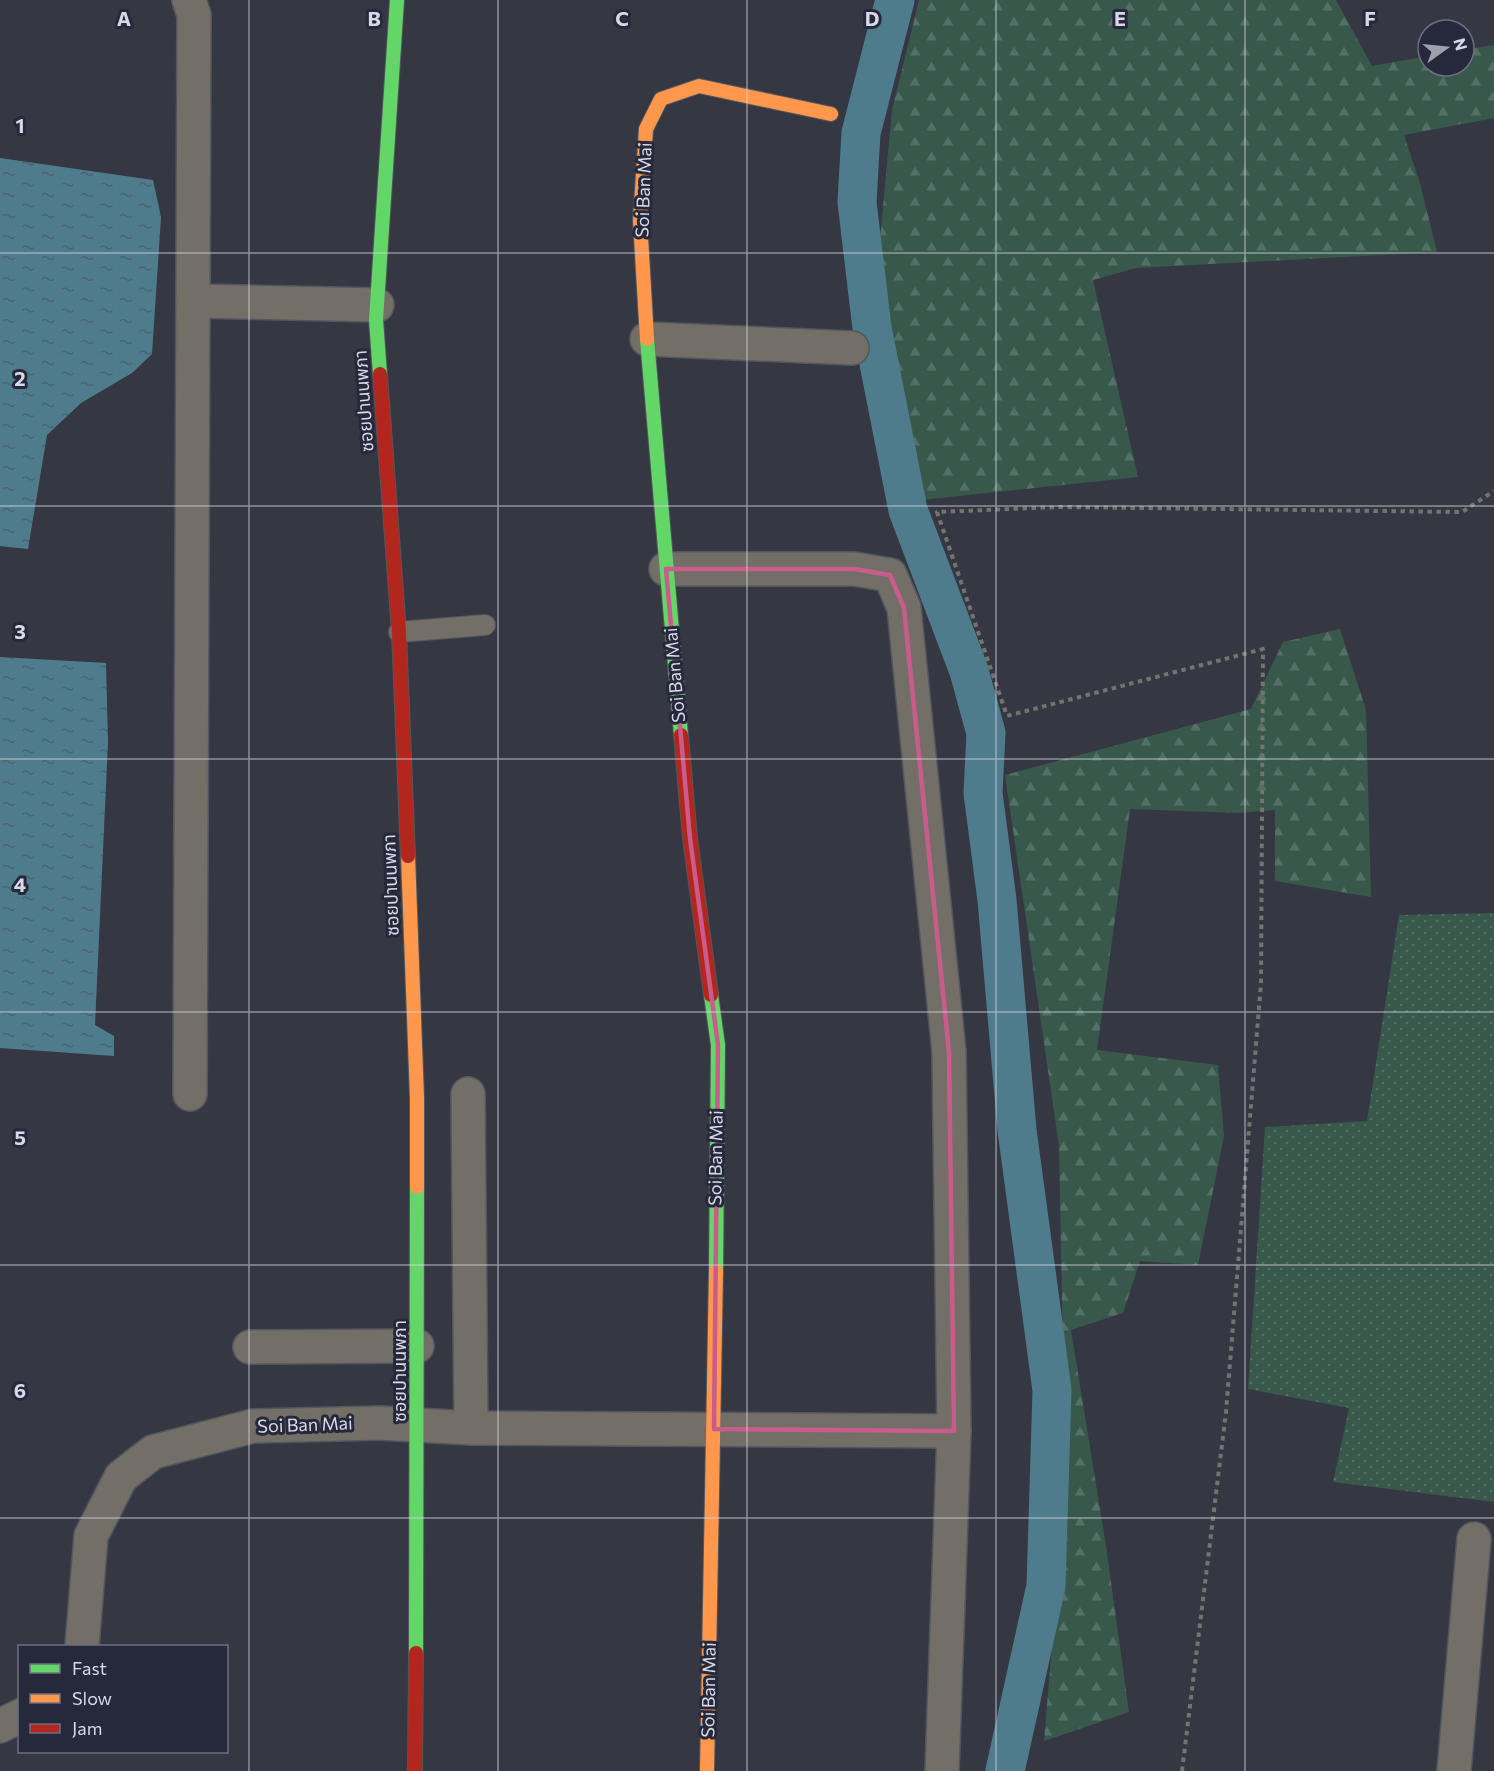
<svg xmlns="http://www.w3.org/2000/svg" width="1494" height="1771" font-family="Commissioner,'Noto Sans Thai',sans-serif">
<defs>
<pattern id="grass-dots" width="8" height="8" patternUnits="userSpaceOnUse" patternTransform="scale(1.5)"><rect width="8" height="8" fill="#38584c"/><path d="M2 2h.1M6 6h.1" fill="none" stroke="#546f66" stroke-width="1.8" stroke-linecap="round"/></pattern>
<pattern id="forest-firs" width="22" height="20" patternUnits="userSpaceOnUse" patternTransform="scale(1.5)"><rect width="22" height="20" fill="#38584c"/><path d="M5 1l3.5 6h-7zM16 11l3.5 6h-7z" fill="#546f66"/></pattern>
<pattern id="water-ripples" width="26" height="14" patternUnits="userSpaceOnUse" patternTransform="scale(1.5)"><rect width="26" height="14" fill="#4f7c8c"/><path d="M2 4q2-2 4 0t4 0M15 11q2-2 4 0t4 0" fill="none" stroke="#496470"/></pattern>
</defs>
<rect width="100%" height="100%" fill="#353842"/>
<!-- grass -->
<polygon fill="url(#grass-dots)" points="1494,913 1494,1502 1333,1482 1349,1408 1248,1389 1265,1127 1367,1121 1399,915"/>
<!-- forest -->
<g fill="url(#forest-firs)">
<polygon points="919,0 1336,0 1372,66 1428,56 1428,66 1464,66 1464,50 1494,45 1494,118 1404,135 1420,183 1437,252 1136,268 1093,280 1138,477 921,500 878,261 892,110"/>
<polygon points="1340,629 1366,710 1371,897 1275,881 1275,810 1238,813 1130,809 1097,1050 1218,1065 1224,1136 1198,1265 1140,1261 1123,1313 1071,1330 1106,1546 1129,1712 1044,1741 1055,1610 1063,1354 1059,1146 1005,775 1251,709 1283,642"/>
</g>
<!-- water -->
<g fill="url(#water-ripples)">
<polygon points="0,158 153,180 161,217 152,354 132,373 81,403 47,435 28,549 0,546"/>
<polygon points="0,657 106,663 108,742 95,1025 114,1036 114,1056 0,1048"/>
</g>
<g fill="none" stroke-linecap="round" stroke-linejoin="round">
<!-- canal -->
<polyline stroke="#4f7c8c" stroke-width="39" points="895,0 861,133 857,202 872,328 908,510 969,671 986,733 983,793 997,900 1017,1130 1052,1390 1046,1586 1005,1771"/>
<defs>
<polyline id="lane" points="399,632 485,625"/>
<g id="street">
<polyline points="189,0 194,15 190,1094"/>
<polyline points="193,301 377,305"/>
<polyline points="647,339 852,348"/>
<polyline points="666,569 854,569 890,575 904,608 949,1052 954,1431 942,1771"/>
<polyline points="468,1094 471,1428"/>
<polyline points="250,1347 417,1346"/>
<polyline points="82,1646 91,1536 121,1477 153,1452 253,1426 380,1423 471,1428 954,1431"/>
<polyline points="0,1726 20,1716"/>
<polyline points="1454,1771 1474,1539"/>
</g>
<g id="fast">
<polyline points="647,339 681,735"/>
<polyline points="380,374 376,320 397,0"/>
<polyline points="711,995 718,1045 716,1271"/>
<polyline points="416,1653 417,1187"/>
</g>
<g id="slow">
<polyline points="647,339 640,220 646,129 661,99 699,86 831,114"/>
<polyline points="408,856 417,1098 417,1187"/>
<polyline points="707,1771 716,1271"/>
</g>
<g id="jam">
<polyline points="380,374 399,632 408,856"/>
<polyline points="681,735 690,838 711,995"/>
<polyline points="415,1771 416,1653"/>
</g>
</defs>
<!-- lane casing -->
<use href="#lane" stroke="#53565f" stroke-width="22"/>
<!-- street casing -->
<use href="#street" stroke="#53565f" stroke-width="36"/>
<!-- fast casing -->
<use href="#fast" stroke="#53565f" stroke-width="16"/>
<!-- slow casing -->
<use href="#slow" stroke="#53565f" stroke-width="16"/>
<!-- jam casing -->
<use href="#jam" stroke="#53565f" stroke-width="16"/>
<!-- path -->
<polyline stroke="#75736f" stroke-width="4" stroke-dasharray="4.5 4.5" stroke-linecap="butt" points="1182,1771 1226,1412 1261,983 1263,649 1007,716 937,512 1059,507 1462,512 1494,491"/>
<!-- lane -->
<use href="#lane" stroke="#736f67" stroke-width="20"/>
<!-- street -->
<use href="#street" stroke="#736f67" stroke-width="33"/>
<!-- fast -->
<use href="#fast" stroke="#63d668" stroke-width="14"/>
<!-- slow -->
<use href="#slow" stroke="#ff974d" stroke-width="14"/>
<!-- jam -->
<use href="#jam" stroke="#b3261e" stroke-width="14"/>
</g>
<!-- marked area -->
<path fill="none" stroke="#c95c8c" stroke-width="4.5" stroke-linejoin="round" d="M666 569H854L890 575 904 608 949 1052 954 1431 714 1429 718 1045 690 838Z"/>
<!-- grid -->
<path fill="none" stroke="#d7d9e6" stroke-width="1.5" stroke-opacity="0.55" d="M249 0V1771M498 0V1771M747 0V1771M996 0V1771M1245 0V1771M0 253H1494M0 506H1494M0 759H1494M0 1012H1494M0 1265H1494M0 1518H1494"/>
<g text-anchor="middle" stroke-width="6" stroke-linejoin="round" paint-order="stroke">
<!-- street labels -->
<g font-size="18" fill="#d7d9e6" stroke="#26293c">
<text transform="translate(644 190) rotate(-88)" y="6">Soi Ban Mai</text>
<text transform="translate(364 401) rotate(-94)" y="6">ซอยปานนพภา</text>
<text transform="translate(675 675) rotate(-95)" y="6">Soi Ban Mai</text>
<text transform="translate(391 885) rotate(-92)" y="6">ซอยปานนพภา</text>
<text transform="translate(716 1158) rotate(-89)" y="6">Soi Ban Mai</text>
<text transform="translate(400 1371) rotate(-90)" y="6">ซอยปานนพภา</text>
<text transform="translate(305 1425) rotate(-2)" y="6">Soi Ban Mai</text>
<text transform="translate(709 1690) rotate(-89)" y="6">Soi Ban Mai</text>
</g>
</g>
<g font-size="20" text-anchor="middle" font-weight="bold" fill="#d7d9e6" stroke="#26293c" stroke-width="6" stroke-linejoin="round" paint-order="stroke">
<text x="124" y="26">A</text>
<text x="374" y="26">B</text>
<text x="622" y="26">C</text>
<text x="872" y="26">D</text>
<text x="1120" y="26">E</text>
<text x="1370" y="26">F</text>
<text x="20" y="133">1</text>
<text x="20" y="386">2</text>
<text x="20" y="639">3</text>
<text x="20" y="892">4</text>
<text x="20" y="1145">5</text>
<text x="20" y="1398">6</text>
</g>
<!-- legend -->
<rect x="18" y="1645" width="210" height="108" fill="#26293c" stroke="#6d6f80" stroke-width="1.5"/>
<rect x="30" y="1664" width="30" height="9" fill="#63d668" stroke="#6d6f80" stroke-width="1.5"/>
<text x="72" y="1675" font-size="18" fill="#d7d9e6">Fast</text>
<rect x="30" y="1694" width="30" height="9" fill="#ff974d" stroke="#6d6f80" stroke-width="1.5"/>
<text x="72" y="1705" font-size="18" fill="#d7d9e6">Slow</text>
<rect x="30" y="1724" width="30" height="9" fill="#b3261e" stroke="#6d6f80" stroke-width="1.5"/>
<text x="72" y="1735" font-size="18" fill="#d7d9e6">Jam</text>
<!-- north arrow -->
<g transform="translate(1446 48) rotate(75)"><circle r="28" fill="#26293c" stroke="#6d6f80" stroke-width="1.5"/>
<path d="M0-4.5L10 22L0 15L-10 22Z" fill="#9ea1ad"/>
<text y="-9" font-size="16" font-weight="bold" text-anchor="middle" fill="#d7d9e6">N</text>
</g>
</svg>
